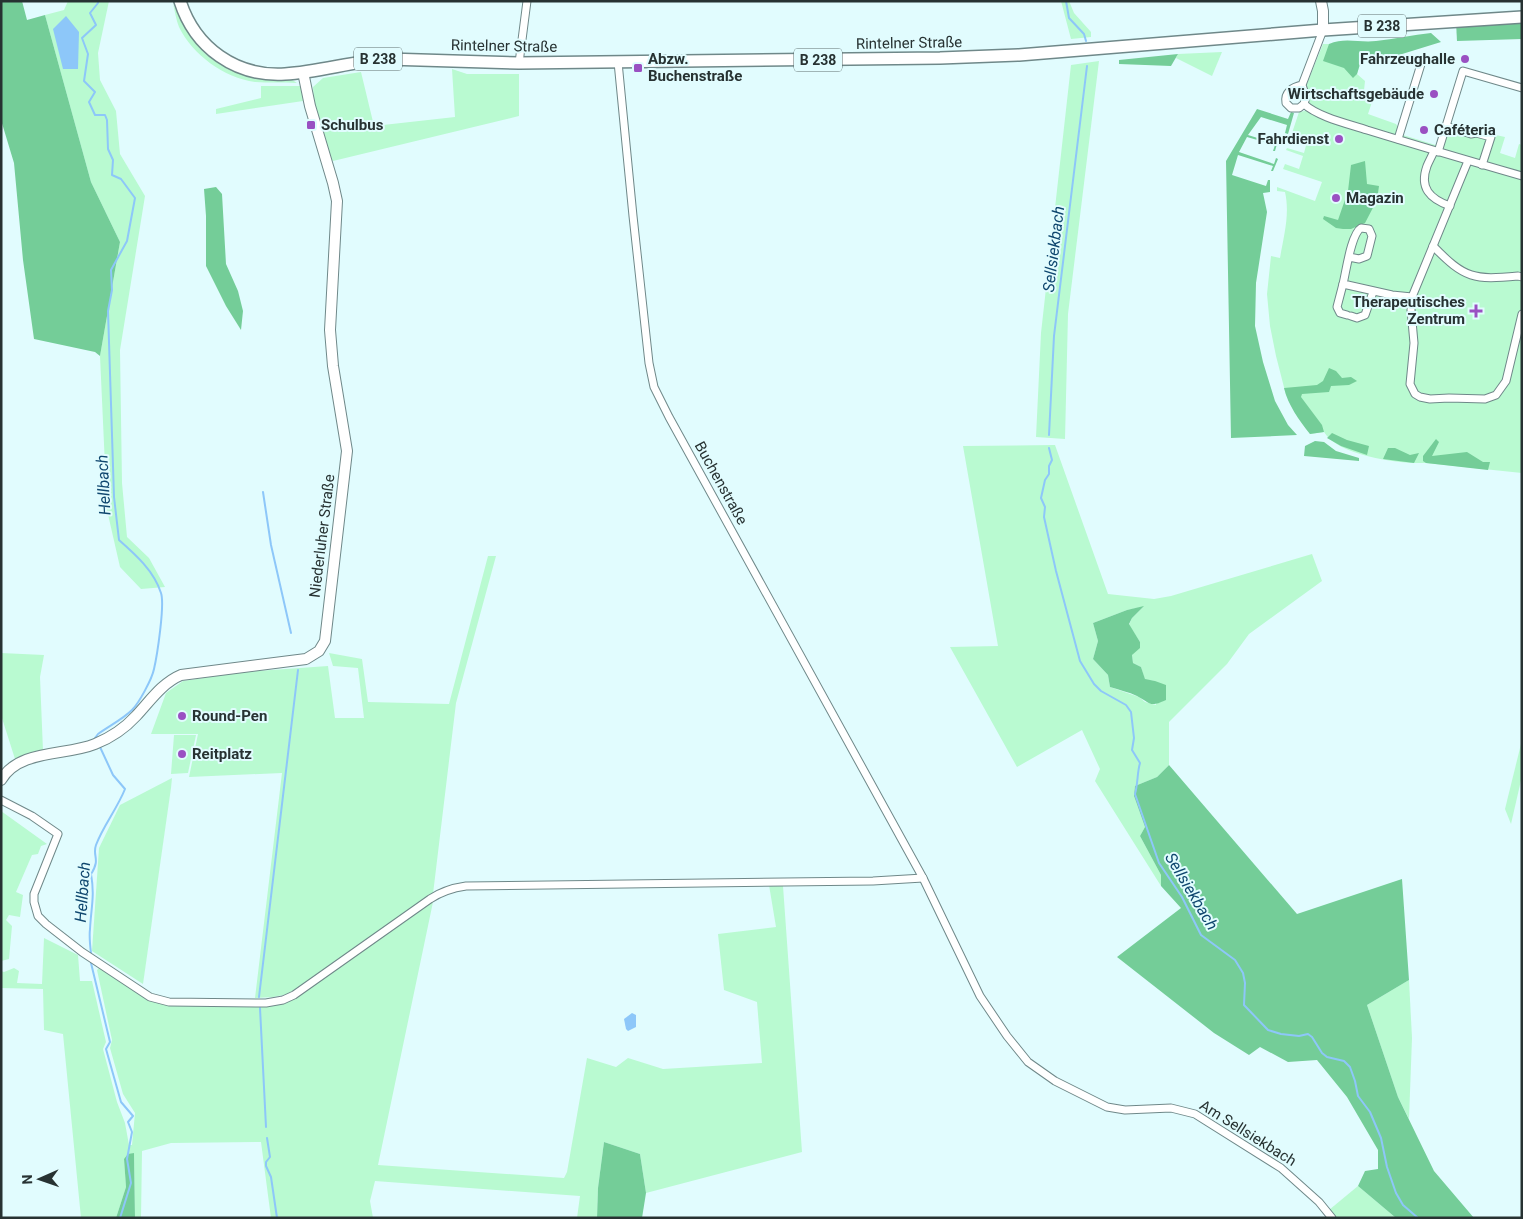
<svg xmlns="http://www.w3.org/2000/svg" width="1523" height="1219" font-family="Roboto,sans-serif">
<rect width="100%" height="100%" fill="#e1fcfe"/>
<!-- green -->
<g fill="#b9fad1" fill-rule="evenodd">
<polygon points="68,1 109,1 98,53 100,80 116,111 120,154 145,196 120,350 122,483 127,537 149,558 165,587 141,589 120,567 107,510 100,356 120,242 91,182 45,15 64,10"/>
<polygon points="1061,1 1069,1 1074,13 1091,32 1091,37 1071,39"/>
<path d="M173 4C196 53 213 70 268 78 278 79 289 76 297 83 283 82 269 83 255 82 224 78 192 54 179 27 176 20 175 11 173 4Z"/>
<path d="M1323 44H1329L1363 54 1357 74 1365 81 1363 100 1372 102 1368 114 1396 124 1403 135 1442 147 1450 125 1505 137 1500 153 1515 158 1519 144 1522 145V473L1426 463C1400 464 1338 456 1324 432L1310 434 1298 418 1286 395 1276 356 1270 326 1267 294 1271 256 1280 258C1284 235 1290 214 1285 192L1277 191V187L1315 201 1322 182 1283 169 1285 164 1299 169 1303 156 1286 150 1287 148 1304 153 1308 138 1292 133 1299 112 1305 111 1307 99 1306 86Z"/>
<polygon points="1222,52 1212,76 1176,58 1178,54"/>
<polygon points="1099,61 1068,314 1065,439 1036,437 1041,333 1071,65"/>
<polygon points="452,69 467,74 519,74 519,116 333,161 331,158 329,158 315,117 313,87 323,78 361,72 374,126 455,117"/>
<polygon points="261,86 301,86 303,101 216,114 216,109 261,98"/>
<path d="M1055 445 1108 594 1154 599 1171 596 1312 554 1322 581 1249 634 1227 664 1169 722V765L1157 777 1135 786 1134 796 1145 827 1140 836 1161 875V886L1095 781 1100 769 1082 730 1017 767 950 647 998 646 963 446ZM1143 607 1132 618 1129 625 1140 642 1132 655 1133 663 1141 667 1145 680 1155 681 1156 705 1145 702 1139 697 1110 687 1108 675 1093 659 1098 641 1093 623 1127 610Z"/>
<polygon points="488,556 496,556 456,703 433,894 288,994 273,997 255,998 282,773 189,777 198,734 151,734 166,693 183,681 244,672 328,666 335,718 364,718 358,668 333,666 329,653 362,659 368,702 449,704"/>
<polygon points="1,653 44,655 40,677 43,751 15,759 1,715"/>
<polygon points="174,735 196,735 188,773 171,774"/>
<polygon points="1522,740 1522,776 1511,824 1505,809"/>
<polygon points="172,778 171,788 143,984 92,951 99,848 120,805"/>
<polygon points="1,811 47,844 41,846 38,854 32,855 16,892 23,895 20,917 9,915 6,920 12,926 9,959 1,961"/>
<path d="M769 885 783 886 802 1152 646 1193 640 1154 604 1142 598 1188 597 1218H577L580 1196 375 1181 370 1201 373 1218H271L261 1142 171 1143 142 1151 141 1218H135L134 1153 124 1159 126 1187 116 1218H81L63 1034 44 1030 43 989 1 988V971L4 972 14 968 19 971 17 983 42 984 44 938 78 955 80 981H92L106 1042 103 1049 117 1102 125 1123 129 1145H132L135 1113 123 1094 110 1048 112 1040 97 970 100 967 151 1001 163 1004C200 1004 260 1011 294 999L433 902 378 1165 564 1178 567 1172 587 1058 616 1067 628 1058 663 1069 762 1063 757 1002 724 990 718 934 776 927Z"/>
<polygon points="1409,980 1412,1038 1409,1119 1398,1097 1367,1005"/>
<polygon points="1358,1186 1396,1218 1337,1218 1329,1210"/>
</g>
<!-- forest -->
<g fill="#74cd98">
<polygon points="1,1 22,1 27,20 45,15 91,182 120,242 100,356 95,352 34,339 23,260 14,163 1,120"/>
<polygon points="1522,20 1522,39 1457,41 1456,22"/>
<path d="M1431 33 1441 42 1386 59 1363 54 1357 74 1353 78 1344 68 1323 61 1329 44C1345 37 1359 43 1376 41 1394 39 1413 35 1431 33Z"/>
<polygon points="1178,54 1171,66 1119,64 1119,60"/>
<polygon points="1257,109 1288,119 1291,112 1294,113 1288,134 1285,133 1287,125 1261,117 1248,135 1277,144 1275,151 1273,151 1275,145 1247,137 1239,152 1274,164 1276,158 1278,159 1273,171 1271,171 1273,166 1238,155 1232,175 1266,186 1268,180 1270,180 1270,192 1263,193 1267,212 1256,283 1255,326 1263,362 1275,401 1288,425 1297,435 1231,438 1226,161"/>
<polygon points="1365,161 1367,184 1379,186 1377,200 1365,223 1351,229 1343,229 1336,228 1323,219 1324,216 1338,220 1348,191 1351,165"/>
<polygon points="216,187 222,194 226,264 238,291 243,311 241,330 226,306 206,266 206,216 204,189"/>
<path d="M1329 368 1336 371 1342 378 1351 377 1357 381 1349 385 1331 386 1329 392 1302 394 1301 397 1322 425 1324 432 1310 434C1299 420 1288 405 1284 388L1317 385 1323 381Z"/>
<polygon points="1332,433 1347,440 1369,446 1367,455 1341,446 1327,438"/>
<polygon points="1436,439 1439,442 1432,456 1467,452 1483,462 1490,462 1488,470 1426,463 1423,461 1423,456"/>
<polygon points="1315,441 1324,442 1336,451 1359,458 1359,461 1304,456 1305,446"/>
<polygon points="1388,448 1395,448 1410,455 1419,453 1414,463 1383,459"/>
<path d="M1144 606 1132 618 1129 624 1140 642V648L1132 655 1133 663 1141 667 1145 679 1155 681 1166 685V700C1149 708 1151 703 1137 696 1129 692 1119 690 1110 687L1108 675 1093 659 1098 641 1093 623 1127 610Z"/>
<polygon points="1169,765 1297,914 1402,879 1409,980 1367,1005 1398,1097 1434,1171 1474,1218 1396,1218 1358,1186 1365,1171 1378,1169 1378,1150 1347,1097 1317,1060 1288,1062 1260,1047 1249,1055 1214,1033 1117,957 1181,908 1161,886 1161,875 1140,836 1145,827 1134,796 1135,786 1157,777"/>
<polygon points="604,1142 640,1154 646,1193 642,1218 597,1218 598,1188"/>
<polygon points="134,1153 135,1218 116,1218 126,1187 124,1159 128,1154"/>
</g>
<!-- water -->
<g fill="#8dc7f9">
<polygon points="66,16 79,32 78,69 63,69 53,29"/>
<polygon points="632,1013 636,1015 636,1027 628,1031 626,1029 624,1019"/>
</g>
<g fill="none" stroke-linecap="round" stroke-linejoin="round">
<!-- stream -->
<g stroke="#8dc7f9" stroke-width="2">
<polyline points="1066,1 1069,18 1084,34 1086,41"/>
<polyline points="1049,435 1054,336 1087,66"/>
<path d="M1049 448 1052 460 1049 466V474L1045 480 1041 498 1045 507 1044 517 1056 571 1080 661 1094 684 1101 691 1126 705 1131 712 1134 738 1132 750 1140 763C1137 773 1138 784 1135 794L1159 863 1182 897 1201 935 1235 960 1243 973 1245 983 1244 1005 1268 1030 1281 1034 1299 1036 1308 1034 1312 1037 1322 1053 1327 1057 1344 1061 1350 1067 1355 1081 1358 1096 1370 1112 1381 1138 1387 1167 1396 1193 1403 1205 1418 1218"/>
<polyline points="263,492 271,545 291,633"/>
<path d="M96 741 95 738 98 734C109 726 123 719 132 710 139 703 152 679 154 669 157 656 165 605 161 593 154 571 136 555 119 540L114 497 108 311 112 290 111 270 127 241 135 198 121 179 112 175 113 160 108 149 107 120 105 115H95L89 102 95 92 84 81 88 54 82 38 96 25 90 13 98 3V1"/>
<path d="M91 953C90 945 89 937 90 929 91 908 95 896 91 874 101 859 92 856 96 845 103 826 117 809 125 789L113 775 100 747"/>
<polyline points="91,963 110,1042 106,1049 121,1102 133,1116 128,1122 132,1132 127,1159 131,1183 120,1218"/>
<polyline points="259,997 298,670"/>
<polyline points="260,1008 266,1127"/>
<polyline points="267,1138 270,1157 266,1162 266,1166 271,1177 277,1218"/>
</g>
<defs>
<g id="street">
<polyline points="618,62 633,216 649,363 654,387 669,417 923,878 980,996 1007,1036 1028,1062 1055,1081 1107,1107 1125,1110 1171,1108 1195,1114 1281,1168 1319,1202 1332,1218"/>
<polyline points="519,63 527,1"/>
<path d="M1302 85C1293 87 1284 92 1286 103L1291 108H1299L1304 104 1306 97 1302 85 1323 30"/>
<path d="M1304 104C1318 117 1349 124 1367 130 1419 146 1470 161 1522 176"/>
<polyline points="1446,126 1463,71 1522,88"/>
<polyline points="1398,139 1422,61"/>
<path d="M1434 151C1432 156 1429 161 1427 166 1419 188 1430 199 1450 206"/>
<polyline points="1438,152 1446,126 1471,134 1476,133 1491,137 1482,165"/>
<polyline points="1468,161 1412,297 1411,310 1414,343 1410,384 1415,394 1420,397 1430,399 1449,398 1485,399 1496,395 1506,381 1522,314"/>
<path d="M1433 246C1465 279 1474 280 1518 276L1522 277"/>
<path d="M1349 257 1359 259 1367 256 1372 236 1369 229 1361 228C1351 234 1346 272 1343 284L1392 295 1412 297"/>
<polyline points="1343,284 1337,307 1340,313 1347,315"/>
<polyline points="1351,316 1357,318 1365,315 1373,292"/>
<path d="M1 800 32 816 58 834 34 894V902L38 916 46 924 82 952 150 997 169 1002 266 1003 283 1000 294 995 430 899C442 891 452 888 466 886L873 881 923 878"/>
</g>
<g id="secondary">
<polyline points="1321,1 1323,11 1323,30"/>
<path d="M1 780C19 749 66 756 95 744 110 738 125 728 136 716 150 701 162 683 181 675L306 659 319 651 325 641 347 451 333 366 330 330 337 201 333 183 310 106 303 72"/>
</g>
<path id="primary" d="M180 1C195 48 236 77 285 74 320 72 353 61 388 59L519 63 940 58 1019 55 1323 30 1522 17"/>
</defs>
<!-- street casing -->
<use href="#street" stroke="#6f8889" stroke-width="9"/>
<!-- secondary casing -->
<use href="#secondary" stroke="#6f8889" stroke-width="12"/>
<!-- primary casing -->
<use href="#primary" stroke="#6f8889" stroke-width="14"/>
<!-- street -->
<use href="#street" stroke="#fff" stroke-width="7"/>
<!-- secondary -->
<use href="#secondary" stroke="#fff" stroke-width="10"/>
<!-- primary -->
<use href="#primary" stroke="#fff" stroke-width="11"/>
</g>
<!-- markers -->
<g fill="#9a50c2" stroke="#e1fcfe" stroke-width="2">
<circle cx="1465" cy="59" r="5"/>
<rect x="633" y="63" width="10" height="10" rx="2.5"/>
<circle cx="1434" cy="94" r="5"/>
<rect x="306" y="120" width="10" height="10" rx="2.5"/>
<circle cx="1424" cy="130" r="5"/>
<circle cx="1339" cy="139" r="5"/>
<circle cx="1336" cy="198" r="5"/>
<path d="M1473.5 303.5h5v5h5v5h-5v5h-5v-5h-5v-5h5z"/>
<circle cx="182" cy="716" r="5"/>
<circle cx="182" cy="754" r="5"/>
</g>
<g text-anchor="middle" stroke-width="4" stroke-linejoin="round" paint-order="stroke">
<!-- shield labels -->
<g fill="#e1fcfe" stroke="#5f6f6f" stroke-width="1">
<rect x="1358" y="14.5" width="48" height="23" rx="4"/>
<rect x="354" y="47.5" width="48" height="23" rx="4"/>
<rect x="794" y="48.5" width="48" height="23" rx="4"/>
</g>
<g font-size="14" font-weight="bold" fill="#273232">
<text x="1382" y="31">B 238</text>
<text x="378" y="64">B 238</text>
<text x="818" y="65">B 238</text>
</g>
<!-- street labels -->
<g font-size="15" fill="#273232" stroke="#e1fcfe">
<text transform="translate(909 43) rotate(-1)" y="5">Rintelner Straße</text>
<text transform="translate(504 46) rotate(1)" y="5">Rintelner Straße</text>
<text transform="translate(721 483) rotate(61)" y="5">Buchenstraße</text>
<text transform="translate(322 536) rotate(-83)" y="5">Niederluher Straße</text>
<text transform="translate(1248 1133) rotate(32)" y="5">Am Sellsiekbach</text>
</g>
<!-- poi labels -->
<g font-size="15" font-weight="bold" fill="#273232" stroke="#e1fcfe" text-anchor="start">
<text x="648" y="64">Abzw.<tspan x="648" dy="17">Buchenstraße</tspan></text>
<text x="1455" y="64" text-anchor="end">Fahrzeughalle</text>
<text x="1424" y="99" text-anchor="end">Wirtschaftsgebäude</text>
<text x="321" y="130">Schulbus</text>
<text x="1434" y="135">Caféteria</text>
<text x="1329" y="144" text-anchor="end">Fahrdienst</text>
<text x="1346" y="203">Magazin</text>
<text x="1465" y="307" text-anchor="end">Therapeutisches<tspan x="1465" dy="17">Zentrum</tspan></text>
<text x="192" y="721">Round-Pen</text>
<text x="192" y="759">Reitplatz</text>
</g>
<!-- water labels -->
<g font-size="16" font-style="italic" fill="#0f476f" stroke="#e1fcfe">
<text transform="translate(1053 249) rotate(-83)" y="6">Sellsiekbach</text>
<text transform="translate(103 485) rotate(-93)" y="6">Hellbach</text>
<text transform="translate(1192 891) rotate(59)" y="6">Sellsiekbach</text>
<text transform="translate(82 892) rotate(-86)" y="6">Hellbach</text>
</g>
</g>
<!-- border -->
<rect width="1523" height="1219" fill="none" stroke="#273232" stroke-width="5"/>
<!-- north arrow -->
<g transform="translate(40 1179) rotate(268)" stroke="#e1fcfe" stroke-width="4" paint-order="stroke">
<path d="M0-4L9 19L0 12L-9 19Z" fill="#273232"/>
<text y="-8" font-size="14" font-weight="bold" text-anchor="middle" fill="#273232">N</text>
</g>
</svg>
